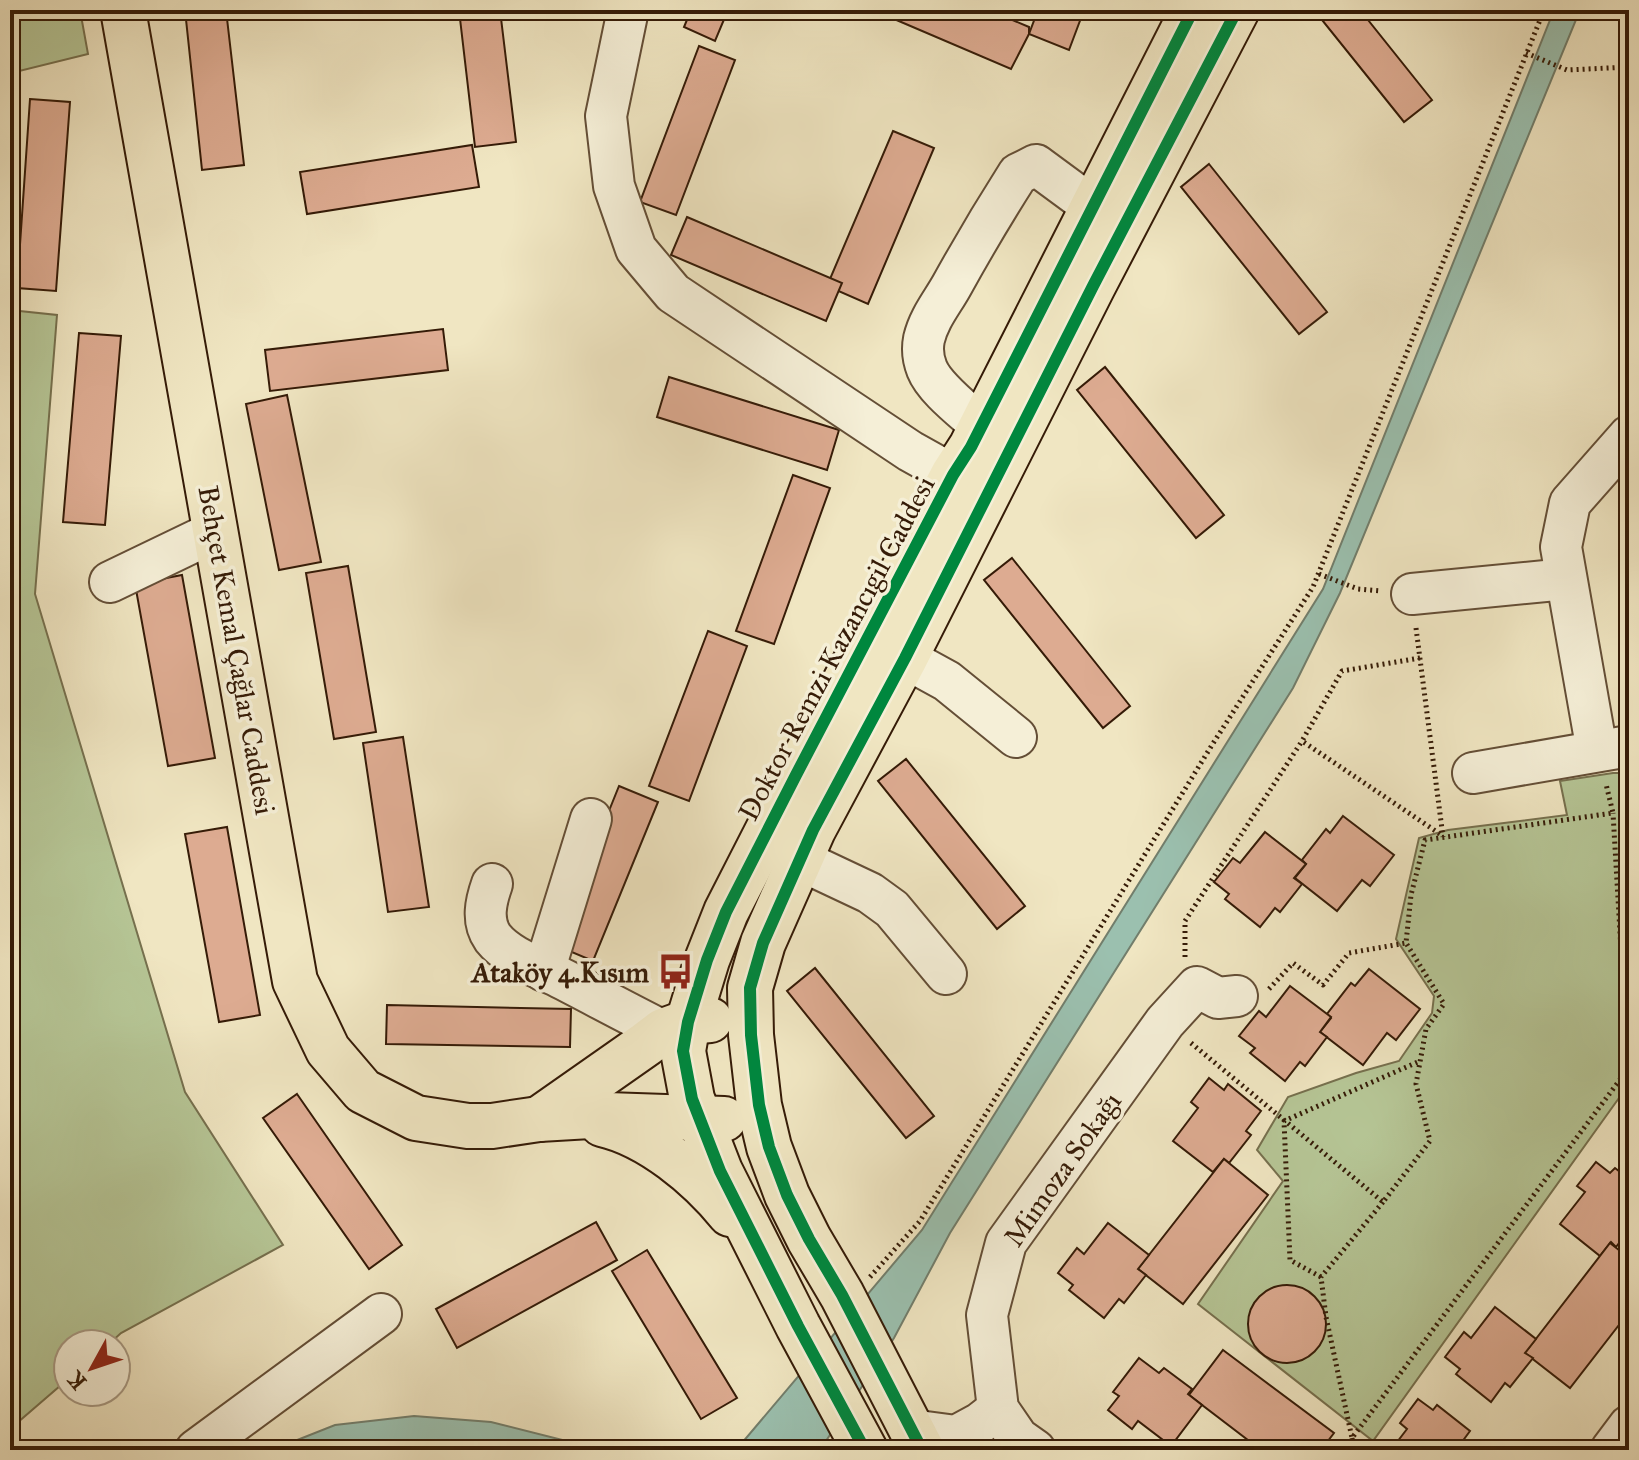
<svg xmlns="http://www.w3.org/2000/svg" width="1639" height="1460" font-family="'IM FELL Great Primer',serif">
<rect width="100%" height="100%" fill="#f0e6c2"/>
<filter id="stains"><feTurbulence type="fractalNoise" baseFrequency=".0025" numOctaves="4"/><feColorMatrix values="0 0 0 0 .2 0 0 0 0 .09 0 0 0 0 .02 0 0 0 .5 -.17"/></filter>
<radialGradient id="worn" r=".72"><stop offset=".6" stop-color="#630" stop-opacity="0"/><stop offset="1" stop-color="#630" stop-opacity=".3"/></radialGradient>
<!-- green -->
<g fill="#b6c696" stroke="#76704e" stroke-width="2">
<polygon points="10,10 80,10 88,54 19,71 10,159"/>
<polygon points="10,310 57,315 35,594 185,1092 283,1245 121,1333 109,1344 68,1344 68,1379 10,1429"/>
<polygon points="1613,773 1629,773 1629,825 1624,827 1629,870 1629,1084 1373,1441 1198,1304 1283,1181 1257,1150 1288,1097 1356,1073 1399,1061 1432,1013 1434,996 1396,939 1419,838 1448,830 1567,815 1560,781"/>
</g>
<!-- water -->
<g fill="#9bc0af" stroke="#727e6c" stroke-width="2">
<polygon points="1554,10 1580,10 1340,593 1293,688 950,1233 894,1338 820,1450 736,1450 922,1230 1323,589"/>
<polygon points="414,1416 491,1422 602,1450 272,1450 335,1425"/>
</g>
<!-- building -->
<g fill="#ddab91" stroke="#351b07" stroke-width="2">
<polygon points="185,10 226,10 244,165 202,170"/>
<polygon points="459,10 500,10 516,142 475,147"/>
<polygon points="691,10 728,10 715,41 684,27"/>
<polygon points="873,10 989,10 1029,27 1029,34 1011,69"/>
<polygon points="1038,10 1084,10 1069,50 1029,34"/>
<polygon points="1314,10 1360,10 1432,100 1404,122"/>
<polygon points="699,46 735,60 676,215 640,202"/>
<polygon points="30,99 70,102 56,291 17,288"/>
<polygon points="893,131 934,148 868,304 827,286"/>
<polygon points="472,145 479,187 307,214 300,172"/>
<polygon points="1209,164 1327,312 1299,334 1181,187"/>
<polygon points="687,217 842,283 826,321 671,255"/>
<polygon points="443,329 448,370 270,391 265,350"/>
<polygon points="79,333 121,336 105,525 63,522"/>
<polygon points="1105,367 1224,515 1196,538 1077,390"/>
<polygon points="669,377 839,430 827,470 657,417"/>
<polygon points="287,395 321,562 279,570 246,404"/>
<polygon points="793,475 830,488 774,644 736,631"/>
<polygon points="1012,558 1130,706 1103,728 984,580"/>
<polygon points="348,566 376,732 334,739 306,573"/>
<polygon points="182,575 215,758 168,766 135,584"/>
<polygon points="708,631 747,646 689,801 649,786"/>
<polygon points="403,737 429,907 388,912 363,743"/>
<polygon points="906,759 1025,906 997,929 878,781"/>
<polygon points="619,786 658,802 593,961 555,945"/>
<polygon points="1343,816 1394,855 1370,886 1362,880 1337,911 1295,878 1306,864 1302,860 1326,829 1330,833"/>
<polygon points="227,827 260,1015 219,1022 185,834"/>
<polygon points="1265,832 1306,864 1294,878 1302,884 1280,912 1275,908 1260,927 1225,899 1229,894 1214,882 1233,858 1240,863"/>
<polygon points="815,968 934,1116 906,1138 787,991"/>
<polygon points="1369,969 1420,1009 1396,1040 1387,1033 1363,1065 1320,1032 1331,1018 1327,1014 1351,983 1355,986"/>
<polygon points="1290,986 1331,1017 1320,1032 1327,1037 1305,1066 1300,1062 1285,1081 1250,1053 1255,1048 1239,1036 1259,1011 1266,1017"/>
<polygon points="387,1005 571,1009 570,1047 386,1044"/>
<polygon points="1209,1078 1224,1090 1228,1084 1261,1111 1246,1131 1251,1135 1229,1163 1224,1159 1213,1172 1173,1141 1198,1108 1191,1102"/>
<polygon points="297,1094 402,1245 369,1269 263,1118"/>
<polygon points="1224,1159 1268,1195 1183,1304 1138,1269"/>
<polygon points="1596,1162 1610,1173 1615,1168 1629,1179 1629,1230 1616,1247 1611,1242 1600,1256 1560,1224 1585,1192 1577,1186"/>
<polygon points="596,1222 617,1260 457,1348 436,1309"/>
<polygon points="1108,1223 1149,1255 1138,1269 1146,1275 1124,1303 1119,1299 1104,1318 1069,1290 1073,1285 1058,1273 1077,1248 1084,1254"/>
<polygon points="1610,1243 1629,1258 1629,1312 1570,1388 1525,1353"/>
<polygon points="647,1250 737,1398 701,1419 612,1271"/>
<circle cx="1287" cy="1324" r="39"/>
<polygon points="1495,1307 1536,1339 1525,1353 1533,1358 1510,1387 1505,1383 1491,1402 1456,1374 1460,1369 1445,1357 1464,1332 1471,1338"/>
<polygon points="1223,1350 1334,1433 1321,1450 1261,1450 1189,1395"/>
<polygon points="1139,1358 1159,1373 1164,1368 1192,1389 1188,1394 1202,1405 1171,1446 1138,1421 1132,1429 1108,1410 1119,1396 1113,1392"/>
<polygon points="1418,1399 1433,1410 1437,1405 1470,1431 1456,1450 1391,1450 1407,1429 1400,1423"/>
</g>
<g fill="none" stroke-linecap="round" stroke-linejoin="round">
<defs>
<g id="minor">
<polyline points="628,10 606,116 614,186 636,249 673,293 910,451 953,475"/>
<path d="M981 426C965 411 935 389 927 369 923 359 922 349 924 339 929 318 942 303 952 285 973 247 995 210 1018 174L1036 165 1093 207"/>
<polyline points="110,582 216,531"/>
<polyline points="1412,594 1566,579"/>
<polyline points="905,658 947,681 1016,737"/>
<polyline points="1597,751 1561,547 1570,503 1629,436"/>
<polyline points="1473,773 1629,746"/>
<polyline points="800,860 870,893 892,909 946,974"/>
<path d="M492 884C486 901 481 921 493 938 508 957 536 966 557 976 592 994 627 1013 663 1031"/>
<polyline points="544,971 591,819"/>
<polyline points="911,1430 956,1436 980,1423 998,1409"/>
<polyline points="196,1450 381,1314"/>
<polyline points="1035,1450 1018,1438 998,1409 987,1315 1006,1243 1165,1022 1197,987 1218,998 1237,996"/>
<polyline points="1611,1450 1629,1426"/>
</g>
<g id="major">
<polyline points="123,10 295,981 328,1050 363,1091 416,1118 468,1126 492,1126 539,1119 607,1115 724,1119"/>
<polyline points="539,1119 646,1044 663,1031 688,1022 710,1020"/>
<path d="M602 1124C650 1135 699 1176 730 1214"/>
<polyline points="865,1450 798,1326 720,1171 692,1099 683,1051 688,1022 707,960 726,912 796,775 953,475 971,447 1193,10"/>
<polyline points="922,1450 842,1295 809,1239 787,1195 769,1147 759,1105 751,1035 750,988 763,943 813,830 905,658 1093,286 1237,10"/>
</g>
</defs>
<!-- minor casing -->
<use href="#minor" stroke="#644e36" stroke-width="44"/>
<!-- major casing -->
<use href="#major" stroke="#351b07" stroke-width="48"/>
<!-- path -->
<g stroke="#351b07" stroke-width="5" stroke-dasharray="2 4" stroke-linecap="butt">
<polyline points="1526,53 1567,70 1629,67"/>
<polyline points="1319,574 1358,589 1381,591"/>
<polyline points="1416,628 1443,837"/>
<polyline points="1420,658 1342,671 1302,741 1443,836"/>
<polyline points="1185,957 1185,921 1302,741"/>
<polyline points="1269,989 1293,963 1323,985 1349,953 1406,943"/>
<polyline points="1191,1043 1383,1202 1430,1141 1416,1084 1426,1029 1444,1004 1406,943 1411,895 1425,840 1613,813 1606,784"/>
<polyline points="1383,1202 1321,1277 1326,1317 1352,1438 1628,1069 1613,813"/>
<polyline points="870,1277 920,1221 1212,745 1313,587 1544,10"/>
<polyline points="1321,1277 1290,1260 1284,1121 1420,1061"/>
<polyline points="1352,1438 1354,1450"/>
</g>
<!-- minor -->
<use href="#minor" stroke="#f5efd7" stroke-width="40"/>
<!-- major -->
<use href="#major" stroke="#f0e6c2" stroke-width="44"/>
<defs>
<g id="cycleway">
<polyline points="865,1450 798,1326 720,1171 692,1099 683,1051 688,1022 707,960 726,912 796,775 953,475 971,447 1193,10"/>
<polyline points="922,1450 842,1295 809,1239 787,1195 769,1147 759,1105 751,1035 750,988 763,943 813,830 905,658 1093,286 1237,10"/>
</g>
</defs>
<!-- cycleway casing -->
<use href="#cycleway" stroke="#f5efd7" stroke-width="17"/>
<!-- cycleway -->
<use href="#cycleway" stroke="#00873e" stroke-width="12"/>
</g>
<!-- icons -->
<defs>
<symbol id="bus-bare" viewBox="-9 -9 18 18"><path d="M-5-6H5V4H4V6H2V4H-2V6H-4V4H-5ZM-3.5-4V0h7V-4ZM-3.5 1.2v1.5H-2V1.2ZM2 1.2v1.5H3.5V1.2Z" fill="#8f2418" stroke="#f5efd7" stroke-width="2.5" paint-order="stroke"/></symbol>
</defs>
<g fill-rule="evenodd">
<use href="#bus-bare" x="650" y="946" width="51" height="51"/>
</g>
<g text-anchor="middle" stroke-width="7" stroke-linejoin="round" paint-order="stroke">
<!-- street labels -->
<g font-size="28" fill="#351b07" stroke="#f5efd7">
<text transform="translate(836 648) rotate(-62)" y="10">Doktor Remzi Kazancıgil Caddesi</text>
<text transform="translate(237 650) rotate(80)" y="10">Behçet Kemal Çağlar Caddesi</text>
<text transform="translate(1062 1169) rotate(-55)" y="10">Mimoza Sokağı</text>
</g>
<!-- poi labels -->
<g font-size="28" font-weight="bold" fill="#351b07" stroke="#f5efd7" text-anchor="end">
<text x="649" y="982">Ataköy 4.Kısım</text>
</g>
</g>
<!-- margin -->
<rect width="1639" height="1460" fill="none" stroke="#f0e6c2" stroke-width="40"/>
<rect x="12" y="12" width="1615" height="1436" fill="none" stroke="#351b07" stroke-width="4"/>
<rect x="20" y="20" width="1599" height="1420" fill="none" stroke="#351b07" stroke-width="2"/>
<!-- north arrow -->
<g transform="translate(92 1368) rotate(230)"><circle r="38" fill="#f5efd7" stroke="#a89a84" stroke-width="2"/>
<path d="M0-6L14 30L0 20L-14 30Z" fill="#8f2418"/>
<text y="-12" font-size="22" font-weight="bold" text-anchor="middle" fill="#351b07">K</text>
</g>
<rect width="100%" height="100%" filter="url(#stains)"/>
<rect width="100%" height="100%" fill="url(#worn)"/>
</svg>
